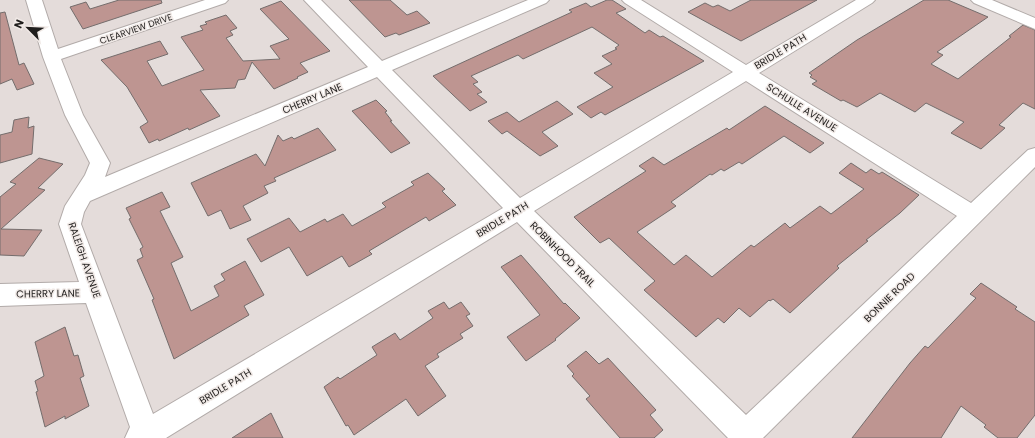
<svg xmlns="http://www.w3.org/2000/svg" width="1035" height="438" font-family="Poppins,sans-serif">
<rect width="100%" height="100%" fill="#e4dcda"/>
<!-- building -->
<g fill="#be9591" stroke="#746d6c">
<polygon points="119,0 161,0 162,3 83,29 70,7 86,2 90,9"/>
<polygon points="349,0 390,0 407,15 417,11 430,23 399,35 396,33 385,37"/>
<polygon points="607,0 612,0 626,9 616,13 645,33 649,30 660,37 663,36 704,61 605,115 601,112 591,118 577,107 613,87 594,73 612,64 602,56 617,49 615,48 619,45 592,27 523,59 518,55 471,76 478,82 473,84 482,92 477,94 487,102 470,111 433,76 572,12 569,10 586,3 591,7"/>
<polygon points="751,0 817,0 741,41 688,12 705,3 713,7 718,5 730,11"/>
<polygon points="924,0 948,0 988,17 937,52 943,55 931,64 958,79 1011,37 1009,36 1023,25 1035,30 1035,109 1023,103 999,125 1005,128 981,149 951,133 964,122 926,103 915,112 880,93 857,107 843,100 841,101 812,84 817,81 810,77 812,75 809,73 857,40"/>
<polygon points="281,1 330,51 300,63 308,72 297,77 298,78 274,89 252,62 245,79 238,80 235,88 200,90 220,116 189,130 188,128 159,141 158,139 149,143 140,127 148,122 127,87 101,60 160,41 168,54 147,61 162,86 204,70 181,37 203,30 200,26 207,24 205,22 226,15 237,28 230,31 233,35 226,38 243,61 280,59 270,46 289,39 260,9"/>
<polygon points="5,12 19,65 24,63 34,84 17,90 12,79 0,84 0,13"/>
<polygon points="376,100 387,111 385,112 392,121 390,121 410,143 391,153 352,111"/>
<polygon points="557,101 573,114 542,132 558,146 540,156 507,131 502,134 488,121 507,112 519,122"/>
<polygon points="765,106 824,143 810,153 784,136 742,164 739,162 724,171 721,169 712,175 710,174 671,202 676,206 637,232 674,265 686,255 712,277 751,245 754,247 785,223 790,228 820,206 831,214 864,189 839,173 851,163 866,173 871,169 879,174 882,172 919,195 900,213 866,240 868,241 837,266 839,268 790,313 773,299 770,301 769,300 750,317 739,308 724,323 718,318 696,337 644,290 655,281 609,238 600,243 574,217 646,171 639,166 653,157 664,165 727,128 729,130"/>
<polygon points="29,117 28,128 34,126 32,154 0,163 0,135 12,132 14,120"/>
<polygon points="318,128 336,150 274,178 276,181 264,186 268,193 243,206 251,220 230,229 221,210 208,216 191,183 256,154 265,166 278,135 283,141 292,137 294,139"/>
<polygon points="39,158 63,164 38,188 45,190 1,229 42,230 24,256 0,255 0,197 16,184 10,182"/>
<polygon points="428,173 445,189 442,191 456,205 429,221 426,217 369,251 372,254 349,267 342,256 307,276 289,247 261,262 247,239 289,218 300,232 325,219 327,222 343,214 352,226 386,207 382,203 414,185 411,182"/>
<polygon points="162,192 170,207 160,211 183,257 171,263 191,311 219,296 214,286 225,280 221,274 245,261 264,295 244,306 249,315 174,359 152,300 154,299 137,260 143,257 140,249 143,247 129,219 131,218 126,208"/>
<polygon points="521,255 564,304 565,303 580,318 555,339 556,340 526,361 507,337 540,315 501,267"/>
<polygon points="981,283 1017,307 1015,309 1035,322 1035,415 1017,438 998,438 984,427 986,425 961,406 941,438 852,438 910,363 925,346 928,348 976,298 970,294"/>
<polygon points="444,302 449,309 461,302 470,314 466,316 473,326 460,334 463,338 437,354 439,357 425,366 446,396 418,416 406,399 354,435 348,425 346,426 324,387 338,377 340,379 377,355 372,347 395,333 400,340 433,318 428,311"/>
<polygon points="65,327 74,356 78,355 84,376 80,378 89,406 65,419 65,416 45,427 36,392 38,391 35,381 44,376 35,342"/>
<polygon points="586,351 599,364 608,358 656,410 650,415 663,430 654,438 620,438 586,399 590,396 572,376 574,374 567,366"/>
<polygon points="271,413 283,438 232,438"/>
</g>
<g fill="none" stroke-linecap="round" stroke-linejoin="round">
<defs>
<g id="minor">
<path d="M26 0H42L58 49 205 0H228L225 3 61 59 83 115 110 163 105 177 368 67 304 0H321L382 61 528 0H549L546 3 392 70 520 198 733 72 625 3 622 0H641L746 65 856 0H875L872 3 759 73 971 203 1028 150 1035 148V167L763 438H728L517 222 166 438H125L130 427 86 303 0 306V284L79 282 59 224 65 206 85 175 90 163 65 115 43 57ZM377 77 503 208 153 414 81 224 84 212 90 201ZM746 81 957 216 746 415 534 211Z"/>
<polygon points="971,0 992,0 1035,18 1035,29 974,3"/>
</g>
</defs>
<!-- minor casing -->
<use href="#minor" stroke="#b2aba9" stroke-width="2"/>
<!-- minor -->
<use href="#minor" fill="#fff" fill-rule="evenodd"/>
</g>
<g text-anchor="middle" stroke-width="3" stroke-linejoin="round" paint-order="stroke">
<!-- far-street labels -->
<g font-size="9" fill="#201e1d" stroke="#f1eae7">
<text transform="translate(136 29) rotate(-19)" y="3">CLEARVIEW DRIVE</text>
</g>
<!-- street labels -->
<g font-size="10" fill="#201e1d" stroke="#f1eae7">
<text transform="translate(780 51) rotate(-31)" y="4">BRIDLE PATH</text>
<text transform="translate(312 98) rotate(-23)" y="4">CHERRY LANE</text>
<text transform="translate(802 107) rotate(32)" y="4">SCHULLE AVENUE</text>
<text transform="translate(502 219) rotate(-31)" y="4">BRIDLE PATH</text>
<text transform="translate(563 254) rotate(45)" y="4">ROBINHOOD TRAIL</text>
<text transform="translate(85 260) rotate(71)" y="4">RALEIGH AVENUE</text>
<text transform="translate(48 293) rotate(-1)" y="4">CHERRY LANE</text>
<text transform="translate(889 297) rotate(-44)" y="4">BONNIE ROAD</text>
<text transform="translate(225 386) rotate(-31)" y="4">BRIDLE PATH</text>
</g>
</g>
<!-- north arrow -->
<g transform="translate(28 28) rotate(294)" stroke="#f1eae7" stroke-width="3" paint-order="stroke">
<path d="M0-3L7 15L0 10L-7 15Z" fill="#201e1d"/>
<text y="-6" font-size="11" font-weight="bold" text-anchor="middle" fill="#201e1d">N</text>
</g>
</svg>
